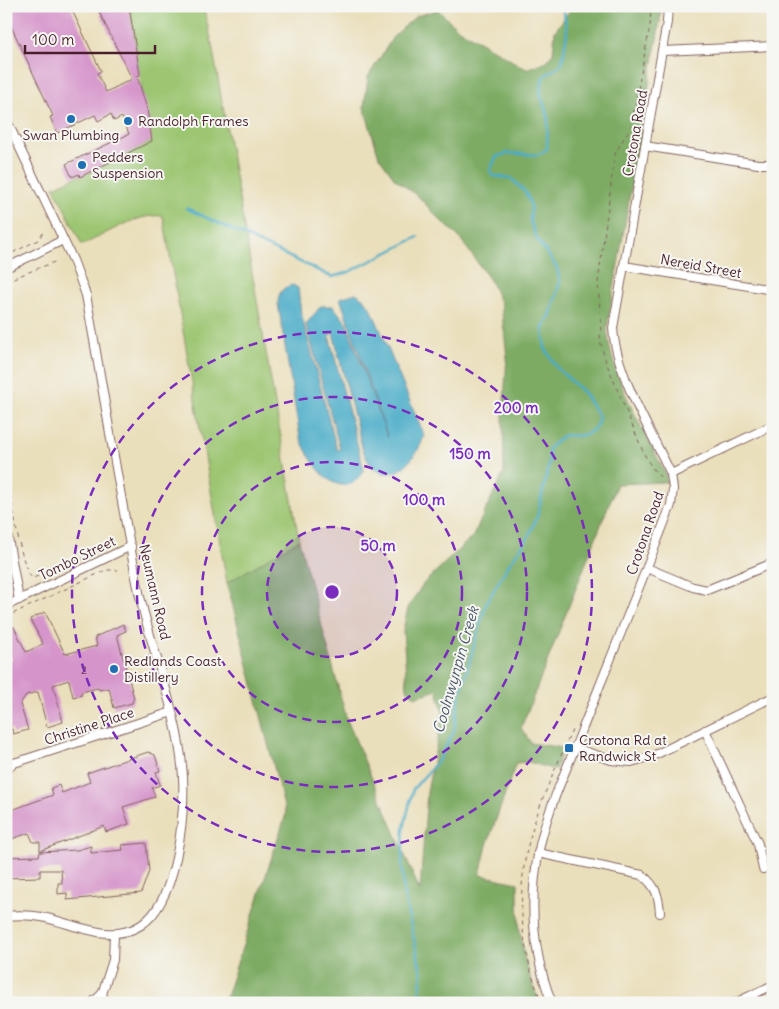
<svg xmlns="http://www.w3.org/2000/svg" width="779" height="1009" font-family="Delius,sans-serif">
<rect width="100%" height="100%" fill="#f6f6f2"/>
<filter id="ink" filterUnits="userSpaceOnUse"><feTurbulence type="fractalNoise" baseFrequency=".02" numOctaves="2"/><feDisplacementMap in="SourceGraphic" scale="10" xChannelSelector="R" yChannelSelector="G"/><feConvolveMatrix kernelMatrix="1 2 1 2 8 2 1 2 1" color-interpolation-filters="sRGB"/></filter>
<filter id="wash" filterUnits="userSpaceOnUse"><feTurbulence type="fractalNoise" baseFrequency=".0096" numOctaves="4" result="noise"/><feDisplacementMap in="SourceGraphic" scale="20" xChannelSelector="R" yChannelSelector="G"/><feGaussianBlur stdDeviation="1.12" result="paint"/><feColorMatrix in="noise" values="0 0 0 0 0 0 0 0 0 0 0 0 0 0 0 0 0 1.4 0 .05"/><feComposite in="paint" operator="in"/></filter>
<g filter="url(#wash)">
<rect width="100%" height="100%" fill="#eadfbb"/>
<!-- green -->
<path fill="#9cc672" stroke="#73724e" d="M129 6H203L211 39 299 540 227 583 163 216C136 213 107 234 82 245L54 187 150 142Z"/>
<!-- forest -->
<path fill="#7dab64" stroke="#646548" d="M573 6H661L660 21 607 328C611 380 644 429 666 475L667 482 617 484 521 728 531 743 563 748 555 770 529 762 516 763 487 845 480 875 518 883C518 930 521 959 540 1003H224L286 814 227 583 299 540 347 720 420 891 427 792 443 712 437 690 415 697 407 689 403 630 408 608 423 584 473 536 504 472 503 415 507 357 501 304 490 280 459 237 437 217 419 197 395 179 379 157 364 107 368 77 393 37 416 16 438 10 457 28 526 69 547 61 553 53 555 31Z"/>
<!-- water -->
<path fill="#47abc7" stroke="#486579" d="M293 285 298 288 301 313 337 450 340 449 306 324 321 306H333L346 322 388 438 340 298 356 293 365 300 372 310 424 435C421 451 399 481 380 472 371 468 367 460 363 451L333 333 329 335 364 470C340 510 309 461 300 437L278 304C278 293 282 287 293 285Z"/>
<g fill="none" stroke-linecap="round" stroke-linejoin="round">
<!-- stream -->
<g stroke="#47abc7" stroke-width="2.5">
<polyline points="186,208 332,277 349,272 418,237"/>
<polyline points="419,997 423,1003"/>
<path d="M411 1003 419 997 422 975 404 895 402 863 404 828 413 789 438 761 454 731 459 698 486 604 507 567 527 539 537 517 549 464V448L564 435C581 437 596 436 599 417L584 393 557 368 545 348 543 328 550 316 560 282 557 268 537 239 530 221 531 206 526 193 511 178 493 176 490 171 496 157 508 153 538 155 547 149 548 116 540 94 543 77 562 64 567 32 563 6"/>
</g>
</g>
<g id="blocks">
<!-- building -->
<g fill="#d594ca">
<polygon points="6,6 70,6 101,71 97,73 106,92 132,79 100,14 99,6 129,6 140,75 137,76 147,109 152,141 80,177 79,174 72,177 66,164 129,134 122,117 114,121 111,114 98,121 95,115 57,133 50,117 53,116 11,26 6,28"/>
<polygon points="45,612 65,654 97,646 95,637 123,624 126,631 117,635 134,698 132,703 114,708 109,688 99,690 98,688 81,692 82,695 73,697 69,680 53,685 63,722 47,727 38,692 26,695 20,704 28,730 13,734 12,729 6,731 6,661 12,659 6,647 6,630 14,627 26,652 43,644 30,619"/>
<polygon points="148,752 155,755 160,771 156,772 160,785 152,788 155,797 123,807 129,824 106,832 104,826 40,851 40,842 33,842 29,833 6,841 6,812 53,795 51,788 59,785 62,793 90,782 87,773"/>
<polygon points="146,843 149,871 141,893 67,900 67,893 58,894 58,883 62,883 61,870 40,870 40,877 6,878 6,857 39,856 40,852 77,850 91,846 91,853 123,850 122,845"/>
</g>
</g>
</g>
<g filter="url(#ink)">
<use href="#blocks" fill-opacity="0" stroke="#82625d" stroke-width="1"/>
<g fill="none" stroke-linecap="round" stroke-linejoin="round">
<defs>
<g id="street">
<polyline points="662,51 773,46"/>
<path d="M6 119 73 260 86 295C104 394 119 493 139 592 152 654 179 713 183 777 185 816 177 902 141 925 111 945 73 923 42 917 30 915 18 915 6 916"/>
<polyline points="645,146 758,164 773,164"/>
<polyline points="624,266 773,290"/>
<polyline points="6,268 63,240"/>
<polyline points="671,474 773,425"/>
<polyline points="6,527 19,600"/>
<polyline points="647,568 693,587 707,590 773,563"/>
<polyline points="6,606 131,546"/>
<polyline points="705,730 758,844 763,869"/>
<polyline points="575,748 611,760 631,762 653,756 773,697"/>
<polyline points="6,762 14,763 6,770"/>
<polyline points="14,763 172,712"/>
<path d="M538 853 642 875C656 886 659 896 660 913"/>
<polyline points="102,994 113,960 114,934"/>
<polyline points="92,1003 102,994 105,1003"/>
<path d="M552 1003C533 955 529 905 538 855 545 814 567 769 582 730 612 655 642 581 671 505L673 489 671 474C651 431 616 375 613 328L667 22 668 6"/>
<polyline points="735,1003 773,985"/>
</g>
</defs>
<!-- street casing -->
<use href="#street" stroke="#82625d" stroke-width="10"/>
<!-- path -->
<g stroke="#82625d" stroke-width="1" stroke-dasharray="4 4" stroke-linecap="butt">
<polyline points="651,6 650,26 631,126 615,154 598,283 601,323 600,341 606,362 644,454 652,468 663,480"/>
<polyline points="6,256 38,240 43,233"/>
<polyline points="6,281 57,261"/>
<path d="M6 464C11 488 18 562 32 578 48 574 105 553 113 538"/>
<polyline points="6,617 106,570 118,570"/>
<path d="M542 1003C520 951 515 889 531 834 541 798 558 763 573 728"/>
</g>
<!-- street -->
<use href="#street" stroke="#fff" stroke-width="8"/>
</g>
</g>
<!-- distance rings -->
<circle cx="332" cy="592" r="65" fill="#7b2cbf" fill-opacity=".12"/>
<g fill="none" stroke="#7b2cbf" stroke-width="2.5" stroke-dasharray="9 6">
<circle cx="332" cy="592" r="65"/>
<circle cx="332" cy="592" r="130"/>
<circle cx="332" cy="592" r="195"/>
<circle cx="332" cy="592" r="260"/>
</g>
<!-- markers -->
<g fill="#1f6fb2" stroke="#f6f6f2" stroke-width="2">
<circle cx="71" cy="119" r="5"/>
<circle cx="128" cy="121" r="5"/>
<circle cx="82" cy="165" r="5"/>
<circle cx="114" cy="669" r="5"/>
<rect x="564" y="743" width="10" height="10" rx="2.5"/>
</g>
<g text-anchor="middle" stroke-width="4" stroke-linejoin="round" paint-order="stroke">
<!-- number labels -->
<g font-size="11" fill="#6d3c53">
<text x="84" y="674">2</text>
</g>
<!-- poi labels -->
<g font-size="14" fill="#4a1f2b" stroke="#f6f6f2" text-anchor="start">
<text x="138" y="126">Randolph Frames</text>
<text x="71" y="140" text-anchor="middle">Swan Plumbing</text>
<text x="92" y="162">Pedders<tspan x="92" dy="16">Suspension</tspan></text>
<text x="124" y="666">Redlands Coast<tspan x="124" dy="16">Distillery</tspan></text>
<text x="579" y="745">Crotona Rd at<tspan x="579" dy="16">Randwick St</tspan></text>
</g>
<!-- street labels -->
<g font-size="14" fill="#4a1f2b" stroke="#f6f6f2">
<text transform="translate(635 133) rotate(-80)" y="5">Crotona Road</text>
<text transform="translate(701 266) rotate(10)" y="5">Nereid Street</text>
<text transform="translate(645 533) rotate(-71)" y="5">Crotona Road</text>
<text transform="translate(77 558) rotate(-26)" y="5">Tombo Street</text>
<text transform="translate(155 592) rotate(77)" y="5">Neumann Road</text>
<text transform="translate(89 726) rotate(-18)" y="5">Christine Place</text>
</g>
<!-- water labels -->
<g font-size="15" font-style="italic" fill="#495769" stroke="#f6f6f2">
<text transform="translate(456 670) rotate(-74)" y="5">Coolnwynpin Creek</text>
</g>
</g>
<circle cx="332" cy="592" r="8" fill="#7b2cbf" stroke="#f6f6f2" stroke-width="2.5"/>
<g font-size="15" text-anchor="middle" font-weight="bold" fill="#7b2cbf" stroke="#f6f6f2" stroke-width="4" stroke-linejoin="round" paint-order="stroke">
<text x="516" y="413">200 m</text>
<text x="470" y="459">150 m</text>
<text x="424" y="505">100 m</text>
<text x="378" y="551">50 m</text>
</g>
<!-- margin -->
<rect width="779" height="1009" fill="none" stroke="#f6f6f2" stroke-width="25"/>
<!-- scale -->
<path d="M25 45v8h130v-8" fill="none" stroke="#4a1f2b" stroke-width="2.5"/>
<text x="32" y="45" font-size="15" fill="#4a1f2b" stroke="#f6f6f2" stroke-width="4" paint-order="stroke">100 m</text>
</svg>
